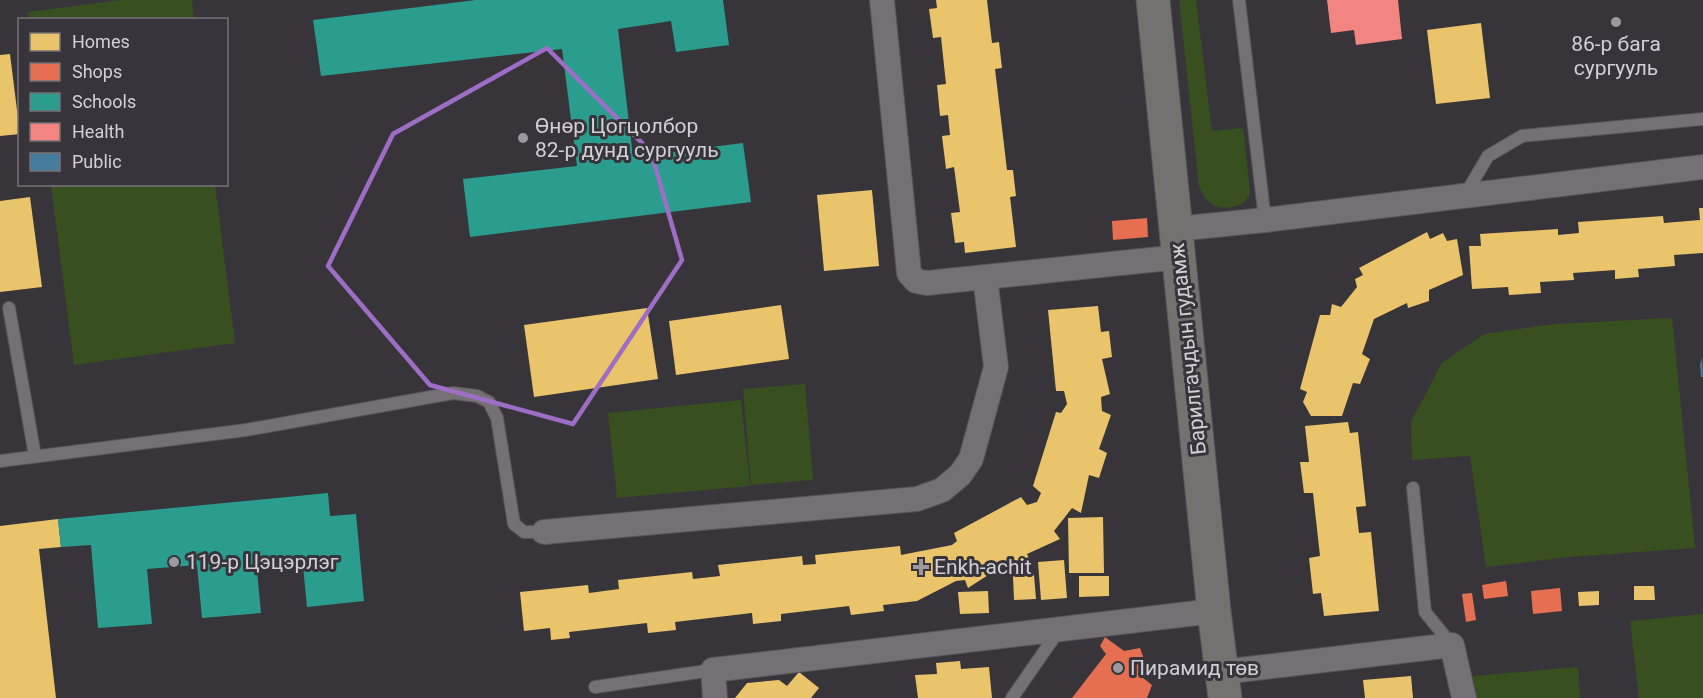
<svg xmlns="http://www.w3.org/2000/svg" width="1703" height="698" font-family="Roboto,sans-serif">
<rect width="100%" height="100%" fill="#38353a"/>
<!-- green -->
<g fill="#38501f">
<polygon points="121,0 192,0 194,19 29,19 28,12"/>
<path d="M1179 0H1196L1212 131 1243 128 1250 191C1249 194 1248 198 1246 200 1238 209 1218 210 1210 203 1204 198 1202 193 1199 186Z"/>
<polygon points="51,185 215,185 235,343 74,365"/>
<polygon points="1672,318 1695,548 1569,557 1486,567 1470,456 1412,460 1411,422 1442,363 1484,334 1555,324"/>
<polygon points="805,384 813,480 751,485 743,389"/>
<polygon points="741,400 750,486 617,498 608,413"/>
<polygon points="1703,614 1703,698 1639,698 1630,621"/>
<polygon points="1578,667 1580,698 1477,698 1473,676"/>
</g>
<!-- homes -->
<g fill="#e9c46a">
<polygon points="936,0 987,0 992,43 999,42 1002,68 995,69 1007,170 1013,170 1016,196 1010,197 1016,247 965,253 964,242 955,243 951,213 960,212 954,167 946,169 942,136 950,135 948,115 940,116 937,85 946,84 941,37 933,38 929,9 937,8"/>
<polygon points="1481,23 1490,98 1436,104 1427,30"/>
<polygon points="10,54 20,134 0,136 0,55"/>
<polygon points="872,190 879,266 824,271 817,195"/>
<polygon points="30,197 42,287 0,292 0,201"/>
<polygon points="1699,208 1703,208 1703,253 1674,255 1675,266 1638,269 1639,277 1615,279 1615,270 1573,273 1574,280 1540,282 1541,293 1509,295 1508,287 1472,289 1469,246 1481,246 1480,234 1558,229 1558,235 1579,233 1578,222 1663,216 1664,223 1700,220"/>
<polygon points="1427,232 1430,239 1443,233 1447,241 1457,239 1463,275 1429,290 1429,301 1408,308 1407,303 1374,319 1362,354 1370,359 1360,384 1353,383 1342,416 1311,416 1303,402 1307,392 1300,389 1320,315 1330,315 1332,304 1341,307 1357,287 1355,279 1363,275 1359,268"/>
<polygon points="781,305 789,359 676,375 669,321"/>
<polygon points="1098,306 1101,332 1109,331 1112,357 1102,359 1110,394 1101,397 1102,411 1111,415 1099,449 1107,453 1099,478 1089,475 1081,513 1072,508 1054,531 1060,539 1027,554 1030,561 1006,573 1002,566 968,588 965,580 956,581 917,601 883,605 884,611 851,615 849,606 781,614 781,621 753,624 752,613 675,622 676,630 648,633 647,623 569,632 570,638 551,640 550,628 524,631 520,592 588,585 589,593 619,589 618,580 692,572 693,579 720,576 718,565 802,556 803,565 816,564 815,555 900,546 901,555 952,545 957,541 954,533 1021,497 1027,505 1037,502 1041,493 1033,486 1056,412 1061,413 1067,404 1064,391 1056,391 1048,310"/>
<polygon points="647,308 658,379 534,397 524,325"/>
<polygon points="1348,422 1350,433 1358,432 1366,506 1356,507 1359,533 1371,532 1379,611 1324,616 1321,593 1313,594 1309,558 1320,556 1313,493 1304,493 1300,462 1309,462 1305,426"/>
<polygon points="1103,517 1104,573 1069,573 1068,518"/>
<polygon points="58,519 61,547 39,549 56,698 0,698 0,526"/>
<polygon points="1064,560 1067,598 1041,600 1038,562"/>
<polygon points="1034,575 1036,599 1014,600 1013,576"/>
<polygon points="1079,576 1109,576 1109,596 1079,597"/>
<polygon points="1634,586 1654,586 1655,600 1634,600"/>
<polygon points="988,591 989,613 960,614 958,592"/>
<polygon points="1599,591 1599,605 1579,606 1578,592"/>
<polygon points="960,661 961,669 989,667 992,698 918,698 915,675 937,674 936,663"/>
<polygon points="799,672 819,688 811,698 735,698 747,683 779,680 787,686"/>
<polygon points="1411,676 1413,698 1365,698 1363,680"/>
</g>
<!-- shops -->
<g fill="#e76f51">
<polygon points="1147,218 1148,237 1113,240 1112,221"/>
<polygon points="1506,581 1508,596 1484,599 1482,585"/>
<polygon points="1560,588 1562,611 1533,614 1531,591"/>
<polygon points="1472,593 1476,620 1466,622 1462,594"/>
<polygon points="1105,637 1124,651 1140,648 1145,662 1138,674 1152,685 1147,698 1072,698 1106,654 1100,646"/>
</g>
<!-- schools -->
<g fill="#2a9d8f">
<polygon points="476,0 723,0 729,45 676,52 671,21 618,29 633,157 743,143 751,202 470,237 463,179 577,166 562,49 321,76 313,20"/>
<polygon points="328,493 330,516 356,514 364,601 307,607 302,556 256,560 261,613 202,618 197,565 147,569 152,624 98,628 91,545 61,547 58,519"/>
</g>
<!-- health -->
<polygon fill="#f28482" points="1327,0 1398,0 1402,39 1356,45 1354,30 1331,33"/>
<!-- public -->
<polygon fill="#457b9d" points="1702,357 1703,377 1701,377 1700,365"/>
<g fill="none" stroke-linecap="round" stroke-linejoin="round">
<defs>
<g id="lane">
<polyline points="1239,0 1265,220"/>
<polyline points="1465,195 1488,156 1522,136 1703,119"/>
<polyline points="9,308 35,456"/>
<polyline points="0,461 246,430 453,393 477,396 489,402 497,418 514,524 524,532 544,532"/>
<polyline points="1413,488 1425,612 1452,645"/>
<polyline points="595,687 713,670"/>
<polyline points="1012,698 1059,630"/>
</g>
<g id="street">
<polyline points="882,0 909,273 916,281 927,283 1179,257"/>
<polyline points="1176,229 1265,220 1703,167"/>
<polyline points="544,532 917,499 942,490 960,475 971,459 996,367 985,277"/>
<polyline points="1222,672 1452,645 1464,698"/>
<polyline points="715,698 713,670 1214,611"/>
</g>
<polyline id="secondary" points="1153,0 1214,611 1225,698"/>
</defs>
<!-- lane casing -->
<use href="#lane" stroke="#565458" stroke-width="14"/>
<!-- street casing -->
<use href="#street" stroke="#565458" stroke-width="26"/>
<!-- secondary casing -->
<use href="#secondary" stroke="#565458" stroke-width="35"/>
<!-- lane -->
<use href="#lane" stroke="#737174" stroke-width="12"/>
<!-- street -->
<use href="#street" stroke="#737174" stroke-width="24"/>
<!-- secondary -->
<use href="#secondary" stroke="#747271" stroke-width="33"/>
</g>
<!-- marked area -->
<path fill="none" stroke="#9e6ec7" stroke-width="4.5" stroke-linejoin="round" d="M547 48 651 152 682 260 573 424 430 385 328 266 393 134Z"/>
<!-- markers -->
<g fill="#9c9a9e" stroke="#38343b" stroke-width="2">
<circle cx="1616" cy="22" r="6"/>
<circle cx="523" cy="138" r="6"/>
<circle cx="174" cy="562" r="6"/>
<path d="M918 558h6v6h6v6h-6v6h-6v-6h-6v-6h6z"/>
<circle cx="1118" cy="668" r="6"/>
</g>
<g text-anchor="middle" stroke-width="6" stroke-linejoin="round" paint-order="stroke">
<!-- poi labels -->
<g font-size="21" fill="#d2d0d4" stroke="#38343b" text-anchor="start">
<text x="1616" y="51" text-anchor="middle">86-р бага<tspan x="1616" dy="24">сургууль</tspan></text>
<text x="535" y="133">Өнөр Цогцолбор<tspan x="535" dy="24">82-р дунд сургууль</tspan></text>
<text x="186" y="569">119-р Цэцэрлэг</text>
<text x="934" y="574">Enkh-achit</text>
<text x="1130" y="675">Пирамид төв</text>
</g>
<!-- street labels -->
<g font-size="21" fill="#d2d0d4" stroke="#38343b">
<text transform="translate(1188 349) rotate(-96)" y="7">Барилгачдын гудамж</text>
</g>
</g>
<!-- legend -->
<rect x="18" y="18" width="210" height="168" fill="#38343b" stroke="#767278" stroke-width="1.5"/>
<rect x="30" y="33" width="30" height="18" fill="#e9c46a" stroke="#767278" stroke-width="1.5"/>
<text x="72" y="48" font-size="18" fill="#d2d0d4">Homes</text>
<rect x="30" y="63" width="30" height="18" fill="#e76f51" stroke="#767278" stroke-width="1.5"/>
<text x="72" y="78" font-size="18" fill="#d2d0d4">Shops</text>
<rect x="30" y="93" width="30" height="18" fill="#2a9d8f" stroke="#767278" stroke-width="1.5"/>
<text x="72" y="108" font-size="18" fill="#d2d0d4">Schools</text>
<rect x="30" y="123" width="30" height="18" fill="#f28482" stroke="#767278" stroke-width="1.5"/>
<text x="72" y="138" font-size="18" fill="#d2d0d4">Health</text>
<rect x="30" y="153" width="30" height="18" fill="#457b9d" stroke="#767278" stroke-width="1.5"/>
<text x="72" y="168" font-size="18" fill="#d2d0d4">Public</text>
</svg>
